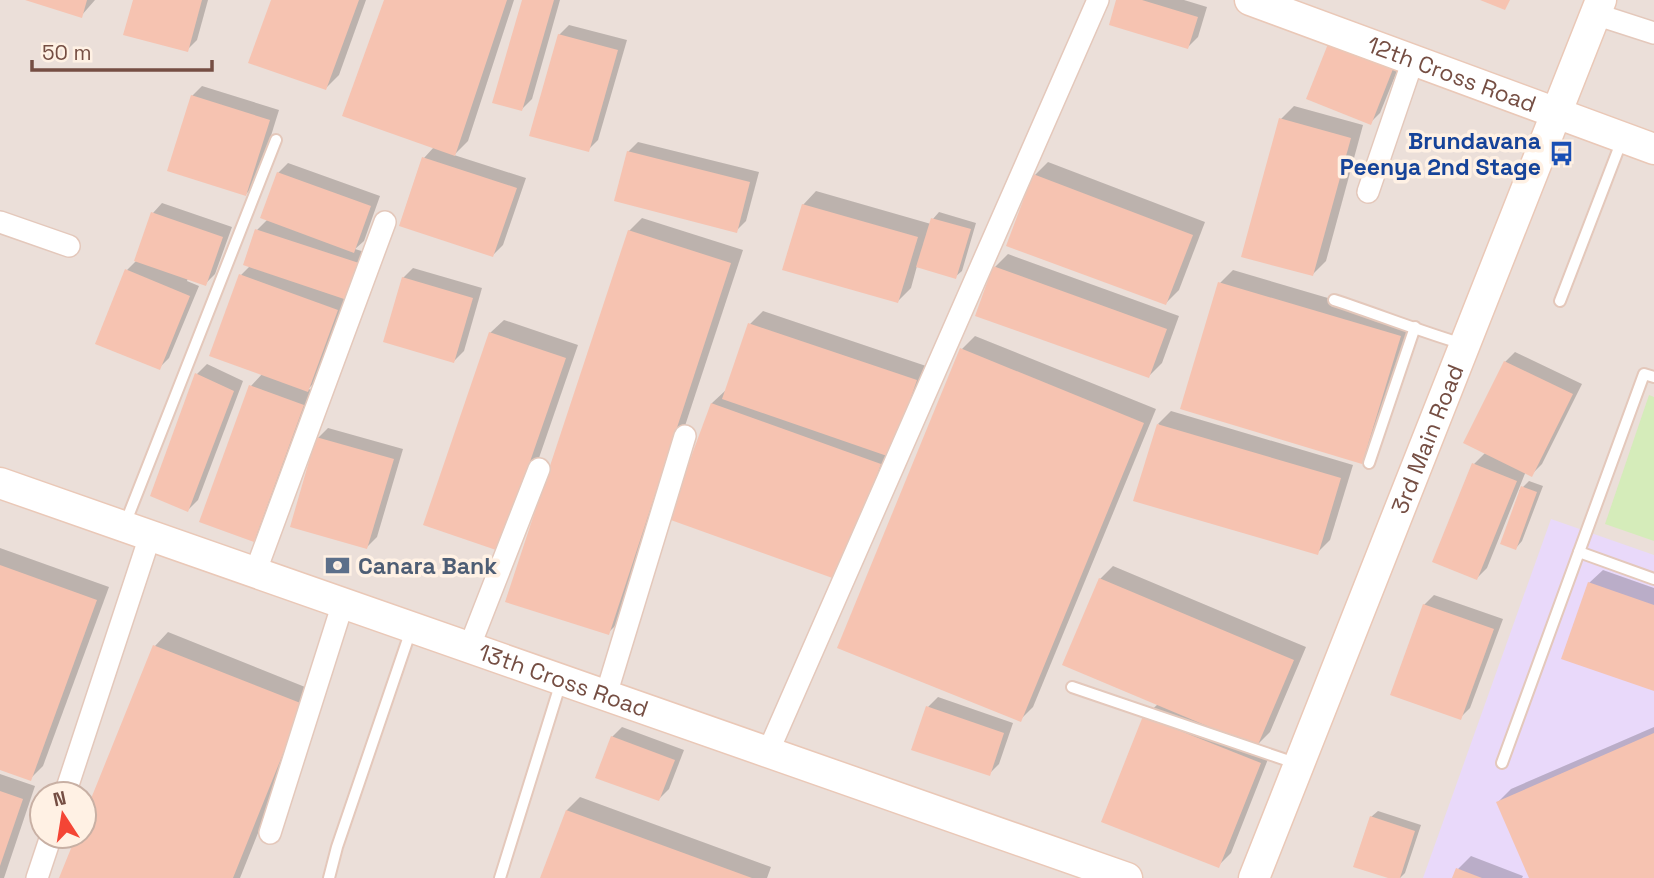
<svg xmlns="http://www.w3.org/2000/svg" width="1654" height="878" font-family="'Space Grotesk',sans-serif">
<rect width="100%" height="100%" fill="#feecdc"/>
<!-- industrial -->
<path fill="#ebdfd9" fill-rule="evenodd" d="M0 0H1654V878H0ZM42 794H84V836H42Z"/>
<!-- education -->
<polygon fill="#e9d9fa" points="1551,519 1654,555 1654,878 1423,878"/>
<!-- green -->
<polygon fill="#d5ecba" points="1649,395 1654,397 1654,541 1605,524"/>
<!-- shadow -->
<g fill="#0003">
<polygon points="29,0 95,0 81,16"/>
<polygon points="135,0 208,0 197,40 187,50"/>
<polygon points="273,0 366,0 339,75 326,88"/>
<polygon points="386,0 514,0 468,141 454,155 526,178 503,245 493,255 424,158 434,147"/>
<polygon points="524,0 560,0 532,99 522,109"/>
<polygon points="1118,0 1184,0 1207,7 1198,37 1188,47"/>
<polygon points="569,25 627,40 598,140 588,150 559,35"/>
<polygon points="1339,35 1402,59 1380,113 1370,123"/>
<polygon points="202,86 279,110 256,184 246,194 192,96"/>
<polygon points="1294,106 1363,125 1326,261 1313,274 1281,119"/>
<polygon points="638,142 759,172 746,221 736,231 628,152"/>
<polygon points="1048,162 1205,222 1179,290 1166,303 1035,175"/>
<polygon points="288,163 380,196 364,241 355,249 368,253 321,376 308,389 316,391 267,527 253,540 251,386 263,373 211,355 241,275 250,266 257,230 268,219 278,173"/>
<polygon points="816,191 931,224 933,219 939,212 976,223 962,271 955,277 917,266 911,288 898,301 803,205"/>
<polygon points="162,203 232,227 215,274 205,284 188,278 187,281 199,286 169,358 159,368 127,270 137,260 153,213"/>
<polygon points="642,218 743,250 621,620 608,633 629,231"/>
<polygon points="1008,254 1179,316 1162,363 1149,376 995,267"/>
<polygon points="413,268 482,288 464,351 454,361 403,278"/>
<polygon points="1233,270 1413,323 1375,448 1362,462 1220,283"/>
<polygon points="763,311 929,367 850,565 670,518 712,403 726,390 750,324"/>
<polygon points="504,320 578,345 512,536 490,333"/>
<polygon points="975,336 1156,409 1033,707 1020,720 962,349"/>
<polygon points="1515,352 1582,384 1542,464 1532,474 1526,471 1487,568 1477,578 1474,464 1486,452 1505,362"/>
<polygon points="207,364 243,381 198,500 188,510 197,374"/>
<polygon points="1171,411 1353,465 1330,540 1317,553 1158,424"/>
<polygon points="328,428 403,449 377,537 367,547 318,438"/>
<polygon points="1529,481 1543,486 1522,541 1516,548 1521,492 1519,491"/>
<polygon points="0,548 109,587 43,766 30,779 0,768"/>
<polygon points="1113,566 1306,647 1270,732 1258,744 1272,749 1231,853 1218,866 1144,717 1158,704 1100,579"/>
<polygon points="1603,570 1654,588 1654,689 1589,583"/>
<polygon points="1434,595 1503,619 1470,708 1460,718 1424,605"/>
<polygon points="168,632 315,691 240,878 61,878 78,836 84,836 84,821 155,646"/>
<polygon points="938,697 1013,723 999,764 989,774 928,707"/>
<polygon points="622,727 684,750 669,789 659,799 612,737"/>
<polygon points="1654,727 1654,878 1531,878 1498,802 1511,789"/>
<polygon points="0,774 35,786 4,878 0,878"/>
<polygon points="580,797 771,867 767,878 542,878 567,810"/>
<polygon points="1378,811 1421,825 1405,873 1400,878 1394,878 1371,817"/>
<polygon points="1471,856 1523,876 1522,878 1454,878 1458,869"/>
</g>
<!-- building -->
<g fill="#f6c3b1">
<polygon points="25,0 87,0 82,18"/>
<polygon points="133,0 202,0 188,52 123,35"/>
<polygon points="271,0 359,0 326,90 248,63"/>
<polygon points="384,0 507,0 455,156 342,116"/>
<polygon points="522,0 554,0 522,111 492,103"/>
<polygon points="1116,0 1142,0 1198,17 1188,49 1109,25"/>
<polygon points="1480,0 1510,0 1505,10"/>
<polygon points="558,34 618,50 589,152 529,136"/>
<polygon points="1328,44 1393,69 1371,125 1306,99"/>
<polygon points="191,95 270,120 246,196 167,171"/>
<polygon points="1279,118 1351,138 1313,276 1241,257"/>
<polygon points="627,151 750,182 737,233 614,201"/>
<polygon points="422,157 517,188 493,257 399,226"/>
<polygon points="277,172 371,206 354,253 260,218"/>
<polygon points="1033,174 1193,235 1166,305 1006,246"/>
<polygon points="802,204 918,237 898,303 782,270"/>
<polygon points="151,212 223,237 206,286 134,261"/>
<polygon points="931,218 971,229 956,279 916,267"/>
<polygon points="255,229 359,263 347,300 243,265"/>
<polygon points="628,230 731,263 609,635 505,602"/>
<polygon points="993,266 1167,329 1149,378 975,316"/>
<polygon points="125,269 190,296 160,370 95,344"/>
<polygon points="239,274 338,310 308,392 209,356"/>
<polygon points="402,277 473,298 454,363 383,342"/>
<polygon points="1218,282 1401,336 1362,464 1180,409"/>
<polygon points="748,323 917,380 890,457 722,399"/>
<polygon points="489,332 566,358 499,551 423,525"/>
<polygon points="960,348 1144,423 1021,722 837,648"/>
<polygon points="1504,361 1573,394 1532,477 1463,443"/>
<polygon points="195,373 234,391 188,512 150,496"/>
<polygon points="249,385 304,405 254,542 199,522"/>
<polygon points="711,403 881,464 838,580 668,519"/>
<polygon points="1157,424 1341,478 1318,555 1133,501"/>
<polygon points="316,437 394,459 367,549 290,527"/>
<polygon points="1472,463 1517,481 1477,580 1432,562"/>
<polygon points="1521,486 1537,492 1516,550 1500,544"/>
<polygon points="0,565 97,600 31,781 0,770"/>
<polygon points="1099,578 1294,660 1257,747 1062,665"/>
<polygon points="1588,582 1654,605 1654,691 1561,659"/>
<polygon points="1423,604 1494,629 1461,720 1390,695"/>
<polygon points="153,645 303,704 233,878 59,878 76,836 84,836 84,816"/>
<polygon points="926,706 1004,733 990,776 911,750"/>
<polygon points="1143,716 1261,763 1219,868 1101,822"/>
<polygon points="1654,733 1654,878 1529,878 1496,802"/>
<polygon points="611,736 675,760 659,801 595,778"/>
<polygon points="0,791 23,799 0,866"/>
<polygon points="566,810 752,878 540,878"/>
<polygon points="1370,816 1415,831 1400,878 1388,878 1353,867"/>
<polygon points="1456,868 1482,878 1452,878"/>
</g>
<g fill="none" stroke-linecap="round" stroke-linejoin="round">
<defs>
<g id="lane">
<path d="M1334 300C1377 314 1419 331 1463 344"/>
<polyline points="1560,301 1622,140"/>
<polyline points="1654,377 1644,374 1579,552 1654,579"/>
<polyline points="1369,463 1415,327"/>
<polyline points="125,524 276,140"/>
<polyline points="1072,687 1298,764"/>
<polyline points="1502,763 1579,552"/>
<polyline points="329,878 337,847 411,630"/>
<polyline points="500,878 561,682"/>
</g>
<g id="street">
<polyline points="1595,14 1654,33"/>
<polyline points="1368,192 1413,60"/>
<polyline points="0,222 69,246"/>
<polyline points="255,573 385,222"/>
<polyline points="469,648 539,469"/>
<polyline points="606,695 685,436"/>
<polyline points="768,752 1098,0"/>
<polyline points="65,794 150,536"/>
<polyline points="270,833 343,603"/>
<polyline points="37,878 51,836"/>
</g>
<g id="secondary">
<path id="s1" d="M1250 0 1654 149"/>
<path id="s2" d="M0 483 1127 878"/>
<path id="s3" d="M1254 878 1601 0"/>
</g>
</defs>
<!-- lane casing -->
<use href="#lane" stroke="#e4c8bb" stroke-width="14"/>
<!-- street casing -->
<use href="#street" stroke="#e4c8bb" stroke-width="24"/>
<!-- secondary casing -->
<use href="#secondary" stroke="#eac8b7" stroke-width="33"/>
<!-- lane -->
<use href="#lane" stroke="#fff" stroke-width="10"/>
<!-- street -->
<use href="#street" stroke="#fff" stroke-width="21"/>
<!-- secondary -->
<use href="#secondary" stroke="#fff" stroke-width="30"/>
</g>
<!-- icons -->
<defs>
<symbol id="bus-bare" viewBox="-9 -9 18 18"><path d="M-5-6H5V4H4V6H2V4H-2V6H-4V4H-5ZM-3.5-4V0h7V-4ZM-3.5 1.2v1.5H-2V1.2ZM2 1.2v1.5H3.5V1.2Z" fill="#1a4fb4" stroke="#fff1e4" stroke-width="2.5" paint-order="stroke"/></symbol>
<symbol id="bank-bare" viewBox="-9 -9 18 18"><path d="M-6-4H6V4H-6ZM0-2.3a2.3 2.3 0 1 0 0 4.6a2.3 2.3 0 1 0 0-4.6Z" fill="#5c6f8a" stroke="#fff1e4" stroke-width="2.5" paint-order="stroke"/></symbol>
</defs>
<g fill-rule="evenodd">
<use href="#bus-bare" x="1544" y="136" width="35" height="35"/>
<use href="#bank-bare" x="320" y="548" width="35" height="35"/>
</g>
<g text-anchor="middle" stroke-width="7" stroke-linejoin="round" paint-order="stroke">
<!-- street labels -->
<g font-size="23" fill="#754e43" stroke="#fff1e4">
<text dy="8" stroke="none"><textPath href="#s1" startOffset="215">12th Cross Road</textPath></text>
<text dy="8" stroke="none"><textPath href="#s3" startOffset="472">3rd Main Road</textPath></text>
<text dy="8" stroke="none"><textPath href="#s2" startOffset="597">13th Cross Road</textPath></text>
</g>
<!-- transit labels -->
<g font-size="23" font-weight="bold" fill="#164399" stroke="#fff1e4" text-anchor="end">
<text x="1541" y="149">Brundavana<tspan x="1541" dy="26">Peenya 2nd Stage</tspan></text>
</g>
<!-- service labels -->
<g font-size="23" font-weight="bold" fill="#4e5e75" stroke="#fff1e4" text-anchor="start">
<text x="358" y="574">Canara Bank</text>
</g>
</g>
<!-- north arrow -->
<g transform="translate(63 815) rotate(348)"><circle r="33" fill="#fff1e4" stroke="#c8b0a4" stroke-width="2"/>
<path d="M0-5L12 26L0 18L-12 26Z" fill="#f44535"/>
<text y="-10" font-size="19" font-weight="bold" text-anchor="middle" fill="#754e43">N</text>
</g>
<!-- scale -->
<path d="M32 60v10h180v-10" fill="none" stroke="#754e43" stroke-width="3.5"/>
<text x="42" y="60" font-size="21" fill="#754e43" stroke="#fff1e4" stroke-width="5" paint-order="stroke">50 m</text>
</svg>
